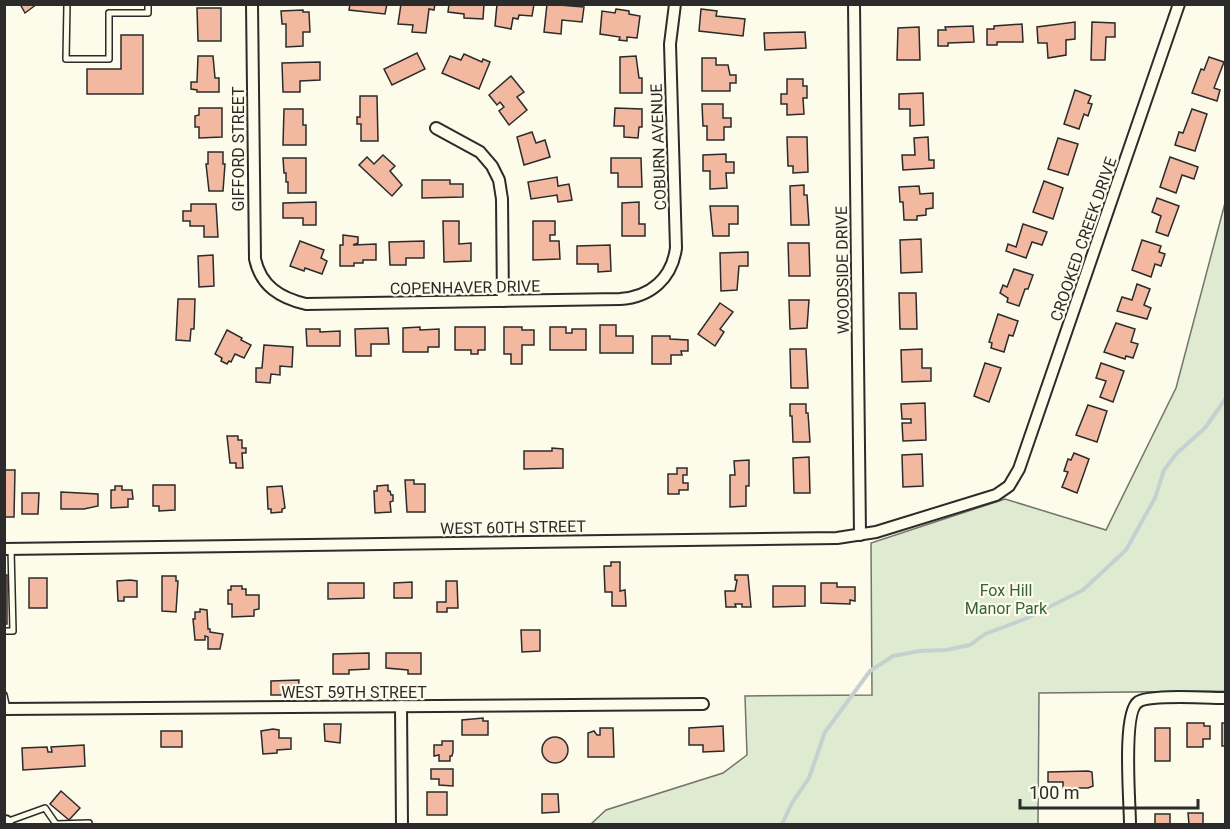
<svg xmlns="http://www.w3.org/2000/svg" width="1230" height="829" font-family="Roboto,sans-serif">
<rect width="100%" height="100%" fill="#fdfbea"/>
<!-- green -->
<polygon fill="#deebd1" stroke="#74746e" stroke-width="1.5" points="1225,203 1225,691 1039,693 1038,824 591,824 606,810 723,773 747,755 745,696 872,695 871,543 1005,499 1106,530 1176,388"/>
<g fill="none" stroke-linecap="round" stroke-linejoin="round">
<!-- stream -->
<polyline stroke="#c7d0d0" stroke-width="4" points="782,824 792,803 809,778 825,732 870,671 893,656 919,651 946,650 970,645 985,634 1025,619 1083,590 1126,550 1155,498 1164,470 1177,453 1205,428 1226,398"/>
</g>
<!-- building -->
<g fill="#f2b8a0" stroke="#2b2b2b" stroke-width="1.5">
<polygon points="20,4 37,4 25,13"/>
<polygon points="350,4 387,4 385,14 349,10"/>
<polygon points="401,4 435,4 434,10 429,9 426,33 412,32 413,25 398,24"/>
<polygon points="449,4 484,4 483,19 464,18 464,14 448,12"/>
<polygon points="497,4 534,4 532,16 519,15 518,19 513,18 511,29 495,26"/>
<polygon points="547,4 584,7 582,22 562,20 561,34 544,32"/>
<polygon points="197,8 221,8 221,41 198,41"/>
<polygon points="616,9 629,11 629,14 640,16 637,38 627,37 627,41 619,40 620,37 600,34 602,11 615,13"/>
<polygon points="701,9 717,11 716,16 745,19 743,36 699,31"/>
<polygon points="303,10 303,12 309,12 310,32 303,32 303,46 286,47 286,24 282,24 281,11"/>
<polygon points="1075,22 1075,39 1066,40 1066,55 1048,58 1047,43 1038,43 1037,27"/>
<polygon points="1092,22 1115,23 1115,37 1106,37 1105,60 1091,60"/>
<polygon points="1022,24 1023,42 997,42 997,45 987,45 987,29 994,29 994,26"/>
<polygon points="973,26 974,42 948,43 948,46 938,46 938,30 946,30 945,27"/>
<polygon points="919,27 920,60 897,60 898,28"/>
<polygon points="805,32 806,48 765,50 764,33"/>
<polygon points="121,35 143,35 143,94 87,94 87,69 121,69"/>
<polygon points="417,53 425,69 392,85 384,69"/>
<polygon points="464,54 482,62 483,59 490,62 479,89 442,73 450,56 461,60"/>
<polygon points="198,56 213,56 215,78 219,78 219,92 197,92 197,90 191,89 191,82 197,82"/>
<polygon points="636,56 639,78 642,78 642,93 620,93 620,57"/>
<polygon points="1209,57 1224,62 1214,88 1220,90 1217,101 1192,93 1201,69 1204,70"/>
<polygon points="702,58 716,58 716,65 728,65 730,75 736,75 736,83 730,83 730,91 702,91"/>
<polygon points="320,62 320,80 300,81 300,92 283,92 282,63"/>
<polygon points="511,76 524,92 517,97 527,110 509,125 499,111 504,107 500,102 497,105 489,95"/>
<polygon points="787,79 803,79 803,86 807,86 807,98 803,98 804,114 787,115 787,104 781,104 781,94 787,94"/>
<polygon points="1075,90 1091,96 1088,103 1092,104 1088,116 1084,114 1079,129 1064,124"/>
<polygon points="923,93 924,125 910,126 910,109 899,109 899,94"/>
<polygon points="360,96 377,96 378,141 361,141 361,124 357,124 357,117 360,117"/>
<polygon points="702,104 723,104 723,118 731,118 731,127 724,127 724,140 707,140 707,126 703,126"/>
<polygon points="199,108 222,108 222,137 199,138 199,127 195,127 195,116 199,115"/>
<polygon points="615,108 642,109 642,127 639,127 638,138 624,137 624,126 614,126"/>
<polygon points="284,109 303,109 303,125 306,125 306,145 283,145"/>
<polygon points="1192,109 1207,114 1195,151 1175,145 1179,132 1183,133"/>
<polygon points="532,132 536,143 545,140 550,157 524,165 517,137"/>
<polygon points="787,137 807,137 808,172 793,173 793,166 788,166"/>
<polygon points="928,137 929,160 934,160 934,168 903,170 902,155 915,155 914,138"/>
<polygon points="1058,138 1078,144 1068,175 1048,169"/>
<polygon points="208,152 223,152 223,164 225,164 223,191 209,191 206,164 208,164"/>
<polygon points="726,154 726,162 734,162 734,173 726,173 727,188 710,189 710,171 703,171 703,155"/>
<polygon points="383,155 395,166 390,171 402,185 392,196 359,165 367,157 374,164"/>
<polygon points="1170,157 1198,167 1194,179 1182,175 1176,193 1160,187"/>
<polygon points="283,158 306,158 306,193 288,193 288,182 286,182 286,173 284,173"/>
<polygon points="611,158 641,158 642,187 618,187 618,173 611,173"/>
<polygon points="557,177 558,186 569,184 572,200 558,202 557,195 531,199 528,182"/>
<polygon points="422,180 450,180 450,184 463,184 463,197 422,198"/>
<polygon points="1044,181 1063,188 1053,219 1033,212"/>
<polygon points="804,185 804,195 807,195 809,225 791,225 790,186"/>
<polygon points="919,186 920,194 933,193 933,208 926,209 926,215 917,216 917,220 904,220 903,202 900,202 899,187"/>
<polygon points="1157,198 1179,206 1168,236 1156,232 1161,216 1152,212"/>
<polygon points="316,202 316,225 303,225 303,218 283,218 283,203"/>
<polygon points="639,202 639,224 645,224 645,236 622,236 622,203"/>
<polygon points="191,204 216,204 218,237 204,237 204,226 190,226 190,221 183,221 183,211 191,211"/>
<polygon points="710,206 738,206 738,224 729,224 729,236 713,236"/>
<polygon points="443,221 459,221 459,244 471,243 471,261 444,262"/>
<polygon points="533,221 555,221 555,235 550,235 550,241 559,241 560,259 533,260"/>
<polygon points="1023,224 1047,232 1042,245 1032,242 1026,258 1006,251 1008,244 1016,247"/>
<polygon points="343,235 358,237 358,243 353,245 376,244 376,260 363,260 363,263 354,263 354,266 340,266 340,245 343,245"/>
<polygon points="921,239 922,272 901,273 900,240"/>
<polygon points="1142,240 1161,246 1159,252 1165,254 1161,266 1155,264 1151,277 1132,270"/>
<polygon points="300,241 324,250 321,258 327,261 322,274 305,268 304,271 290,266"/>
<polygon points="424,241 424,258 406,258 406,265 390,265 389,242"/>
<polygon points="788,243 809,243 810,276 789,276"/>
<polygon points="610,245 611,271 598,272 598,264 577,264 577,246"/>
<polygon points="748,252 748,266 739,266 737,290 721,291 720,253"/>
<polygon points="213,255 214,286 199,287 198,256"/>
<polygon points="1014,269 1033,275 1028,289 1025,289 1019,306 1007,302 1008,298 1000,293 1003,285 1007,287"/>
<polygon points="1137,284 1150,289 1144,305 1151,308 1147,319 1117,311 1122,297 1132,300"/>
<polygon points="899,293 916,293 917,329 900,329"/>
<polygon points="178,299 195,299 194,329 191,329 190,341 176,340"/>
<polygon points="789,300 809,300 807,328 790,329"/>
<polygon points="720,303 733,312 720,329 724,332 715,346 698,334"/>
<polygon points="998,314 1018,321 1013,336 1009,335 1004,352 991,348 992,343 989,342"/>
<polygon points="1116,323 1135,329 1131,342 1138,344 1133,358 1126,356 1125,359 1104,352"/>
<polygon points="600,325 616,325 616,336 633,336 633,353 600,353"/>
<polygon points="420,327 420,330 439,329 439,347 428,347 428,352 403,352 403,328"/>
<polygon points="455,327 485,327 485,350 478,350 478,354 471,354 471,350 455,350"/>
<polygon points="504,327 522,327 522,330 534,330 534,345 522,345 522,364 511,364 511,354 504,354"/>
<polygon points="550,327 566,327 566,333 572,333 572,329 586,329 586,350 550,350"/>
<polygon points="388,328 389,344 371,344 371,356 356,356 355,329"/>
<polygon points="306,329 320,329 320,332 340,331 340,346 307,346"/>
<polygon points="227,330 242,338 241,340 251,345 244,358 235,354 231,362 229,361 227,364 221,361 222,358 215,354"/>
<polygon points="652,336 670,336 670,339 688,340 688,351 681,351 682,355 671,355 671,364 652,364"/>
<polygon points="264,345 293,347 292,367 280,366 280,375 271,374 270,383 256,382 256,368 262,368"/>
<polygon points="790,349 806,349 808,388 791,388"/>
<polygon points="922,349 922,368 931,368 931,381 902,382 901,350"/>
<polygon points="985,363 1001,368 989,402 974,396"/>
<polygon points="1101,363 1124,371 1113,402 1100,397 1106,381 1096,378"/>
<polygon points="925,403 926,440 903,441 902,423 911,423 911,419 902,419 901,404"/>
<polygon points="790,404 806,404 806,413 808,413 810,442 793,442 792,416 790,416"/>
<polygon points="1088,405 1107,411 1097,442 1076,435"/>
<polygon points="227,436 238,436 238,440 242,440 242,448 246,448 246,453 242,453 243,468 236,468 236,463 230,463"/>
<polygon points="552,448 563,449 563,468 524,469 524,451 552,451"/>
<polygon points="1074,453 1089,459 1077,493 1062,487 1068,472 1064,471 1068,459 1071,460"/>
<polygon points="922,454 923,486 903,487 902,455"/>
<polygon points="809,457 810,493 794,493 793,458"/>
<polygon points="749,460 749,486 746,486 746,506 730,507 730,475 735,475 734,461"/>
<polygon points="677,468 687,468 687,475 683,475 683,483 688,483 688,490 679,490 679,494 668,494 668,474 677,474"/>
<polygon points="4,470 15,470 14,517 4,517"/>
<polygon points="405,480 414,480 414,484 425,484 425,512 407,512"/>
<polygon points="153,485 175,485 175,510 159,511 159,506 153,506"/>
<polygon points="388,485 388,491 390,491 391,495 393,495 393,501 390,502 391,512 375,513 374,491 377,491 377,486"/>
<polygon points="115,486 122,486 122,490 132,490 133,499 128,499 128,507 111,508 111,490 115,490"/>
<polygon points="282,486 285,508 282,509 282,512 271,513 271,509 268,509 267,487"/>
<polygon points="61,492 98,494 98,506 84,509 61,509"/>
<polygon points="22,493 39,493 38,514 22,514"/>
<polygon points="611,562 620,562 620,591 625,590 626,606 612,606 612,592 605,592 604,566 611,566"/>
<rect x="4" y="575" width="3" height="49"/>
<polygon points="735,575 748,575 751,607 742,607 742,604 735,604 736,607 726,607 725,591 735,591 737,580 735,580"/>
<polygon points="162,576 176,576 176,581 178,581 176,612 162,611"/>
<rect x="29" y="578" width="18" height="30"/>
<polygon points="130,580 137,581 137,597 124,597 124,601 118,601 117,581"/>
<polygon points="446,581 457,581 458,608 447,608 447,612 437,612 437,602 446,602"/>
<polygon points="412,582 412,598 394,598 394,583"/>
<polygon points="328,583 364,583 364,598 328,599"/>
<polygon points="821,583 837,583 837,587 855,587 855,601 850,600 850,604 821,603"/>
<polygon points="231,586 242,586 242,589 246,589 246,595 259,595 259,609 254,610 254,616 232,617 232,604 228,604 228,590 231,590"/>
<polygon points="773,586 805,586 805,606 773,607"/>
<polygon points="200,609 207,610 208,629 210,629 210,632 223,634 220,649 208,649 208,637 205,636 205,640 195,640 193,619 195,619 195,612 200,612"/>
<polygon points="521,630 540,630 540,651 522,652"/>
<polygon points="369,653 369,669 349,670 349,674 333,674 333,654"/>
<polygon points="386,653 421,653 421,674 408,674 408,670 386,668"/>
<polygon points="299,680 298,695 271,695 271,681"/>
<polygon points="483,718 483,721 488,721 488,735 462,735 462,720"/>
<polygon points="1187,723 1204,723 1204,726 1210,726 1210,739 1203,739 1203,747 1187,747"/>
<rect x="1222" y="723" width="4" height="23"/>
<polygon points="324,724 341,724 340,743 325,741"/>
<polygon points="723,726 724,751 703,752 703,745 689,745 689,728"/>
<polygon points="600,728 613,728 614,757 588,757 588,733 594,731 597,735 600,735"/>
<rect x="1155" y="728" width="15" height="33"/>
<polygon points="273,729 279,730 279,738 291,738 291,749 277,750 277,753 263,754 261,731"/>
<rect x="161" y="731" width="21" height="16"/>
<circle cx="555" cy="750" r="13"/>
<polygon points="442,741 453,741 453,752 452,756 450,756 450,761 439,761 439,755 434,756 434,745 442,745"/>
<polygon points="84,745 85,766 23,770 22,748 47,747 48,752 52,752 51,747"/>
<polygon points="431,769 453,769 453,786 439,785 439,779 431,779"/>
<polygon points="1088,771 1092,772 1093,786 1088,788 1063,788 1063,782 1048,782 1048,772"/>
<polygon points="61,791 80,808 69,820 50,804"/>
<rect x="427" y="792" width="20" height="23"/>
<polygon points="542,794 558,794 559,812 542,813"/>
<polygon points="1188,813 1203,813 1203,824 1189,824"/>
<rect x="1155" y="814" width="15" height="10"/>
</g>
<g fill="none" stroke-linecap="round" stroke-linejoin="round">
<defs>
<g id="service">
<polyline points="67,4 66,59 109,59 109,13 148,13 148,4"/>
<polyline points="4,631 13,631 11,549"/>
<polyline points="4,695 7,709"/>
<polyline points="6,822 45,808 56,824"/>
<polyline points="56,824 89,823 89,824"/>
</g>
<g id="minor">
<path d="M252 4 255 259C261 286 280 298 306 304L620 299C651 297 672 278 676 248L670 44 675 4"/>
<polyline points="854,4 860,535"/>
<polyline points="436,128 480,152 492,166 499,180 502,199 503,301"/>
<polyline points="4,549 837,538 876,532 996,495 1009,486 1019,469 1179,4"/>
<polyline points="401,706 402,824"/>
<polyline points="4,709 703,704"/>
<path d="M1130 824C1130 803 1122 713 1138 702 1149 694 1209 698 1226 698"/>
</g>
<polyline id="primary" points="4,824 5,824"/>
</defs>
<!-- service casing -->
<use href="#service" stroke="#2b2b2b" stroke-width="8"/>
<!-- minor casing -->
<use href="#minor" stroke="#2b2b2b" stroke-width="14"/>
<!-- primary casing -->
<use href="#primary" stroke="#2b2b2b" stroke-width="20"/>
<!-- service -->
<use href="#service" stroke="#fdfbea" stroke-width="5"/>
<!-- minor -->
<use href="#minor" stroke="#fdfbea" stroke-width="10"/>
<!-- primary -->
<use href="#primary" stroke="#fdfbea" stroke-width="16"/>
</g>
<g text-anchor="middle" stroke-width="4.5" stroke-linejoin="round" paint-order="stroke">
<!-- street labels -->
<g font-size="16" fill="#2b2b2b" stroke="#fdfbea">
<text transform="translate(658 147) rotate(-92)" y="6">COBURN AVENUE</text>
<text transform="translate(238 149) rotate(-90)" y="6">GIFFORD STREET</text>
<text transform="translate(1083 239) rotate(-71)" y="6">CROOKED CREEK DRIVE</text>
<text transform="translate(842 270) rotate(-91)" y="6">WOODSIDE DRIVE</text>
<text transform="translate(465 287) rotate(-1)" y="6">COPENHAVER DRIVE</text>
<text transform="translate(513 527) rotate(-1)" y="6">WEST 60TH STREET</text>
<text x="354" y="698">WEST 59TH STREET</text>
</g>
<!-- park labels -->
<g font-size="16" fill="#34623c" stroke="#fdfbea">
<text x="1006" y="596">Fox Hill<tspan x="1006" dy="18">Manor Park</tspan></text>
</g>
</g>
<!-- border -->
<rect width="1230" height="829" fill="none" stroke="#2b2b2b" stroke-width="12"/>
<!-- scale -->
<path d="M1020 799v9h178v-9" fill="none" stroke="#2b2b2b" stroke-width="3"/>
<text x="1029" y="799" font-size="18" fill="#2b2b2b" stroke="#fdfbea" stroke-width="4.5" paint-order="stroke">100 m</text>
</svg>
